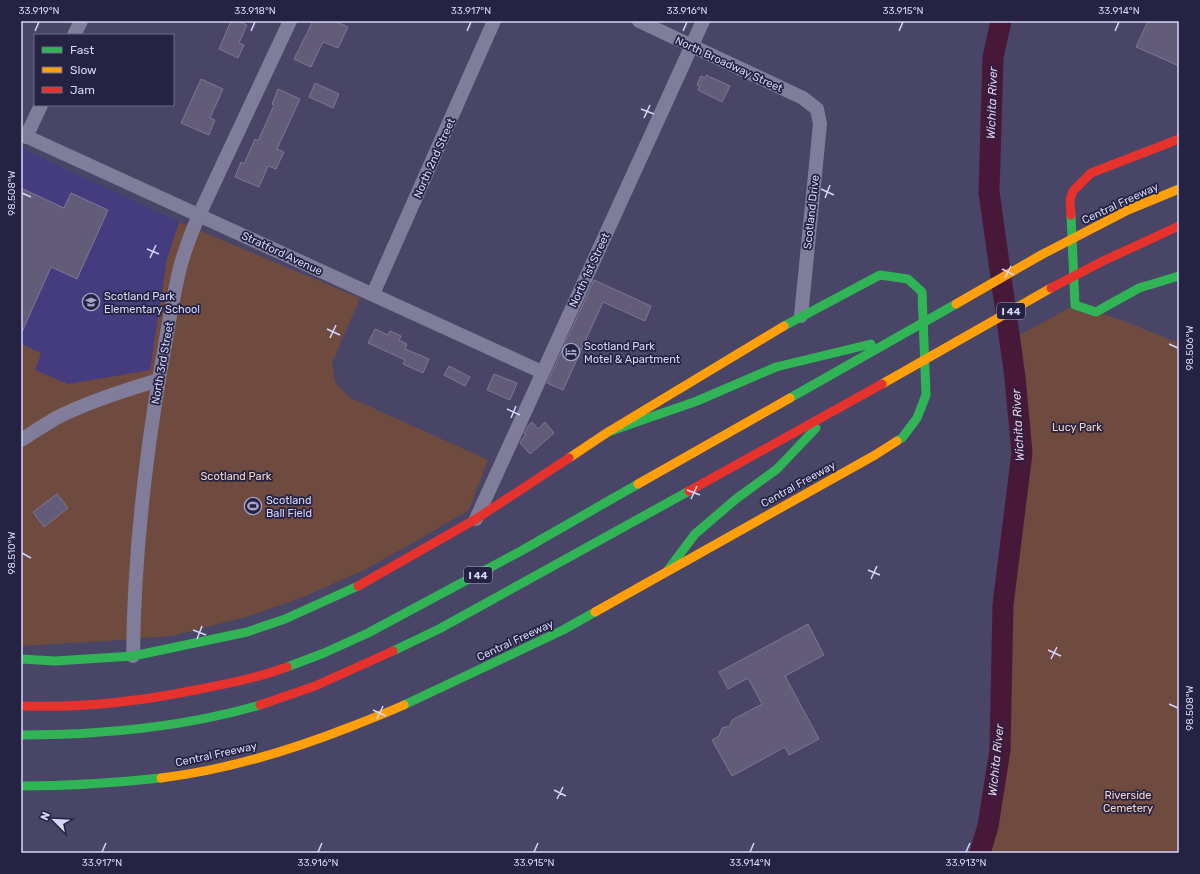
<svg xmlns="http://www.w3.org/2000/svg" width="1200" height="874" font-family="Rubik,sans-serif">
<rect width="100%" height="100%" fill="#484567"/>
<!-- built -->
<polygon fill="#443c7e" points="21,148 179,222 167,259 150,370 68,385 35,370 41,353 21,344"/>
<!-- green -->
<g fill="#6f4a3e">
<polygon points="179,222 360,298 332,363 335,382 349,397 488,460 469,510 420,539 366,569 303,597 246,617 172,636 107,641 21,646 21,344 41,353 35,370 68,384 150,370 167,259"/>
<polygon points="1075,305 1121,320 1179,343 1179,853 980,853 988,826 1000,750 1003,605 1022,453 1015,377 1010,340"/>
</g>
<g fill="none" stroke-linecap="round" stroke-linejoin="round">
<!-- river -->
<polyline stroke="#481839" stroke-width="21" points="980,853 988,826 1000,750 1003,605 1022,453 1015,377 989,192 993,57 1001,21"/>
</g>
<!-- building -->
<g fill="#635c78" stroke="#7e7794">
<polygon points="231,21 237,21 247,25 239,43 244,45 238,58 219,49"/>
<polygon points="313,21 334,21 348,27 338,48 323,42 311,67 294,59"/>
<polygon points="1148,21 1179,21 1179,66 1136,47"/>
<polygon points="706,75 730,86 722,102 698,90 700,86 697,85 701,76 705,78"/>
<polygon points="201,79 223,89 210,118 215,120 209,135 181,123"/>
<polygon points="315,83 339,94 333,108 309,97"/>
<polygon points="278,89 300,99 277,149 284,152 276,169 268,166 259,187 235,177 241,162 244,164 255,139 258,141 274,105 272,104"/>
<polygon points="21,188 64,208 71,193 108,210 77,279 51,267 21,334"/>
<polygon points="594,280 651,306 645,321 603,302 563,390 547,383"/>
<polygon points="375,329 388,335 390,331 401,336 399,340 407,344 405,349 429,359 423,373 403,364 405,360 368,343"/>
<polygon points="449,366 470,377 465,386 444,375"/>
<polygon points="494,374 517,383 510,400 487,390"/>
<polygon points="532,422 538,429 545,422 554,433 530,454 520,443 522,439 526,435 524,434 528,426"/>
<polygon points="57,494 68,508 44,527 33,512"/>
<polygon points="808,624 824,655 785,676 819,739 789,755 785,747 732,776 712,740 719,736 722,728 730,726 732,720 762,704 748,678 728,689 719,672"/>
</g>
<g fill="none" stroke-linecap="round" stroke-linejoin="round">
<!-- street -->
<g stroke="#7f7d9a" stroke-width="14">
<polyline points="639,21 803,98 817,109 820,124 801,316"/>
<polyline points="74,35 81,21"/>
<polyline points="21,134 542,372"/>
<polyline points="26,137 41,105"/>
<polyline points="373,294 494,21"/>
<path d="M21 440C33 433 45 424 58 417 90 401 125 390 159 380"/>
<polyline points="476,519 703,21"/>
<path d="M133 656C134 561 144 467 160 373 166 342 170 311 177 281 181 258 190 236 199 215L290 21"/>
</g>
<!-- fast -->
<g stroke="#30b455" stroke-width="9">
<polyline points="1071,215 1075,305 1096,312 1139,288 1179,276"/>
<polyline points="784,326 880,275 908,279 922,292 926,395 917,418 902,438 897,441"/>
<polyline points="790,398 956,304"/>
<polyline points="608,432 697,401 776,367 871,344"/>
<polyline points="668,570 695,534 736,499 777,469 816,428"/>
<polyline points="393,651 439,629 689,491"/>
<polyline points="21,659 55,661 133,656 247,632 285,619 358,586"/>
<polyline points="287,667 324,653 368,633 521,551 638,484"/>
<polyline points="404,705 563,630 595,612"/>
<path d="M21 735C102 735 182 728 260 705"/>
<path d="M21 786C68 786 114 783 161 778"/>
</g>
<!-- slow -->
<g stroke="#ff9f0a" stroke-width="9">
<polyline points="956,304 1041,255 1128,210 1179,189"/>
<polyline points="882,384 1051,288"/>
<polyline points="569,458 608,432 784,326"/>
<polyline points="638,484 790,398"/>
<polyline points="595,612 875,455 897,441"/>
<path d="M161 778C226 770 289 751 350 727 368 720 386 713 404 705"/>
</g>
<!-- jam -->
<g stroke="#e5322d" stroke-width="9">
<polyline points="1071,215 1070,200 1073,191 1091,173 1179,139"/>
<polyline points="1051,288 1103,261 1179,226"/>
<polyline points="689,491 882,384"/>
<polyline points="358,586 476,519 569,458"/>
<polyline points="260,705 315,686 393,651"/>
<path d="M21 706C80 708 137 702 195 690 226 684 257 678 287 667"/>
</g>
</g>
<!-- ticks -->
<path fill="none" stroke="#d6d6fd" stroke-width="1.5" d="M35 31 39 22M251 31 255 22M467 31 471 22M683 31 687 22M899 31 903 22M1115 31 1119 22M641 109 654 114M644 118 650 105M821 189 834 195M22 193 31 197M825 198 830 185M147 249 159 254M150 258 156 245M1002 269 1014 275M1005 278 1011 266M327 329 340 335M330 338 336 325M1169 344 1178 348M507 409 520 415M511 418 516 406M687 490 700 495M691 499 697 486M22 553 31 558M868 570 880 575M871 579 877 566M193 630 206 635M197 639 202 626M1048 650 1061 656M1051 659 1057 647M1169 704 1178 708M373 710 386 716M377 719 383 706M554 790 566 796M557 799 563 787M102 852 106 843M318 852 322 843M534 852 538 843M750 852 754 843M966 852 970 843"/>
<!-- icons -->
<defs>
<symbol id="school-ring" viewBox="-11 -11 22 22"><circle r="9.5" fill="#252341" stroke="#a4a3c8" stroke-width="1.5"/><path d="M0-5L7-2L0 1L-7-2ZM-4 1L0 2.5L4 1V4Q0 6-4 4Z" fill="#a4a3c8"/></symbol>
<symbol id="hotel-ring" viewBox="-11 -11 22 22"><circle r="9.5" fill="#252341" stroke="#a4a3c8" stroke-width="1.5"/><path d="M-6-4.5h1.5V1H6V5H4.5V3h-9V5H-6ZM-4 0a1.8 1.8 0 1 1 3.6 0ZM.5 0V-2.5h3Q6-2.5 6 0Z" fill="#a4a3c8"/></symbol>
<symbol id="stadium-ring" viewBox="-11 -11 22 22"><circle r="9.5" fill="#252341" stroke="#a4a3c8" stroke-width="1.5"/><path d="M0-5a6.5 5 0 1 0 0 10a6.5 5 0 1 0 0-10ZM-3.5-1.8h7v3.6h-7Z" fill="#a4a3c8"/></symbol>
</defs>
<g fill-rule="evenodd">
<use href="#school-ring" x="81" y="292" width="20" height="20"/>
<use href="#hotel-ring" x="561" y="342" width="20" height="20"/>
<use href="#stadium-ring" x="243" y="496" width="20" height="20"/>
</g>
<g text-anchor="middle" stroke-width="3.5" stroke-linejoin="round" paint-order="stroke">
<!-- shield labels -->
<g fill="#252341" stroke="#a1a0c5" stroke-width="1">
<rect x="997" y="303" width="28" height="16" rx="3"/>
<rect x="464" y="567" width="28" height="16" rx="3"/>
</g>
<g font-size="10" font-weight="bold" fill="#d6d6fd">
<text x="1011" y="315">I 44</text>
<text x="478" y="579">I 44</text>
</g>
<!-- street labels -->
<g font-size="11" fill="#d6d6fd" stroke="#252341">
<text transform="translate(729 64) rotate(25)" y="4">North Broadway Street</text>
<text transform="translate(434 158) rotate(-66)" y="4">North 2nd Street</text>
<text transform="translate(1120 203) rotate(-25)" y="4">Central Freeway</text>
<text transform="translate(811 212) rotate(-84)" y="4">Scotland Drive</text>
<text transform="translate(282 253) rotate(25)" y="4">Stratford Avenue</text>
<text transform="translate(589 270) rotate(-65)" y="4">North 1st Street</text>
<text transform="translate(162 363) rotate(-80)" y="4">North 3rd Street</text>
<text transform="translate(798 484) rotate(-29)" y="4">Central Freeway</text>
<text transform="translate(515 640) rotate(-25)" y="4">Central Freeway</text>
<text transform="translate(216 754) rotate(-12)" y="4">Central Freeway</text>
</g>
<!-- poi labels -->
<g font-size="11" fill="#d6d6fd" stroke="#252341" text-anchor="start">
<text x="104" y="300">Scotland Park<tspan x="104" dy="13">Elementary School</tspan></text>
<text x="584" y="350">Scotland Park<tspan x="584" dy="13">Motel &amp; Apartment</tspan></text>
<text x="266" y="504">Scotland<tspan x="266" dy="13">Ball Field</tspan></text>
</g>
<!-- park labels -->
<g font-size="11" fill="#f7d2c1" stroke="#252341">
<text x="1077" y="431">Lucy Park</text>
<text x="236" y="480">Scotland Park</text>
<text x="1128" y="799">Riverside<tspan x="1128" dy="13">Cemetery</tspan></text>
</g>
<!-- water labels -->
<g font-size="12" font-style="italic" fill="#f9c3e0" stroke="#252341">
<text transform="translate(992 103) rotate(-88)" y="4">Wichita River</text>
<text transform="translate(1018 425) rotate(-93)" y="4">Wichita River</text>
<text transform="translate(996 760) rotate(-84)" y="4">Wichita River</text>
</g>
</g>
<!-- border -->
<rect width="1200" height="874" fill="none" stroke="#252341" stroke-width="44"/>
<!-- legend -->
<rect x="34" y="34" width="140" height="72" fill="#252341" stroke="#6c6b8c"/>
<rect x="42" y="47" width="20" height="6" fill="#30b455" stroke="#6c6b8c"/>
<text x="70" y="54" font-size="12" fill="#d6d6fd">Fast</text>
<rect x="42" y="67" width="20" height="6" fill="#ff9f0a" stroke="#6c6b8c"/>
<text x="70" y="74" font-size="12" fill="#d6d6fd">Slow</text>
<rect x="42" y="87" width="20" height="6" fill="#e5322d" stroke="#6c6b8c"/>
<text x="70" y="94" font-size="12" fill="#d6d6fd">Jam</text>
<!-- north arrow -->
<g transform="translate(54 820) rotate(294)" stroke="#252341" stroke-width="3" paint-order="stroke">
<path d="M0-3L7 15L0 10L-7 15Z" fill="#d6d6fd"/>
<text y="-6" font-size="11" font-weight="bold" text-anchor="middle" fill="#d6d6fd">N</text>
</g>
<rect x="22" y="22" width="1156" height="830" fill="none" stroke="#d6d6fd" stroke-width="1.5"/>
<g font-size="10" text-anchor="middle" fill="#d6d6fd">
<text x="39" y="14">33.919°N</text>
<text x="255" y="14">33.918°N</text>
<text x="471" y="14">33.917°N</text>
<text x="687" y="14">33.916°N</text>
<text x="903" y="14">33.915°N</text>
<text x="1119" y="14">33.914°N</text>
<text transform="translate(11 193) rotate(-90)" y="4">98.508°W</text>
<text transform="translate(1189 348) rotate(-90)" y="4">98.506°W</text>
<text transform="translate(11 553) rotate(-90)" y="4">98.510°W</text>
<text transform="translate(1189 708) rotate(-90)" y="4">98.508°W</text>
<text x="102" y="866">33.917°N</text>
<text x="318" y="866">33.916°N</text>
<text x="534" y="866">33.915°N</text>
<text x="750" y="866">33.914°N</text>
<text x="966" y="866">33.913°N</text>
</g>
</svg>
